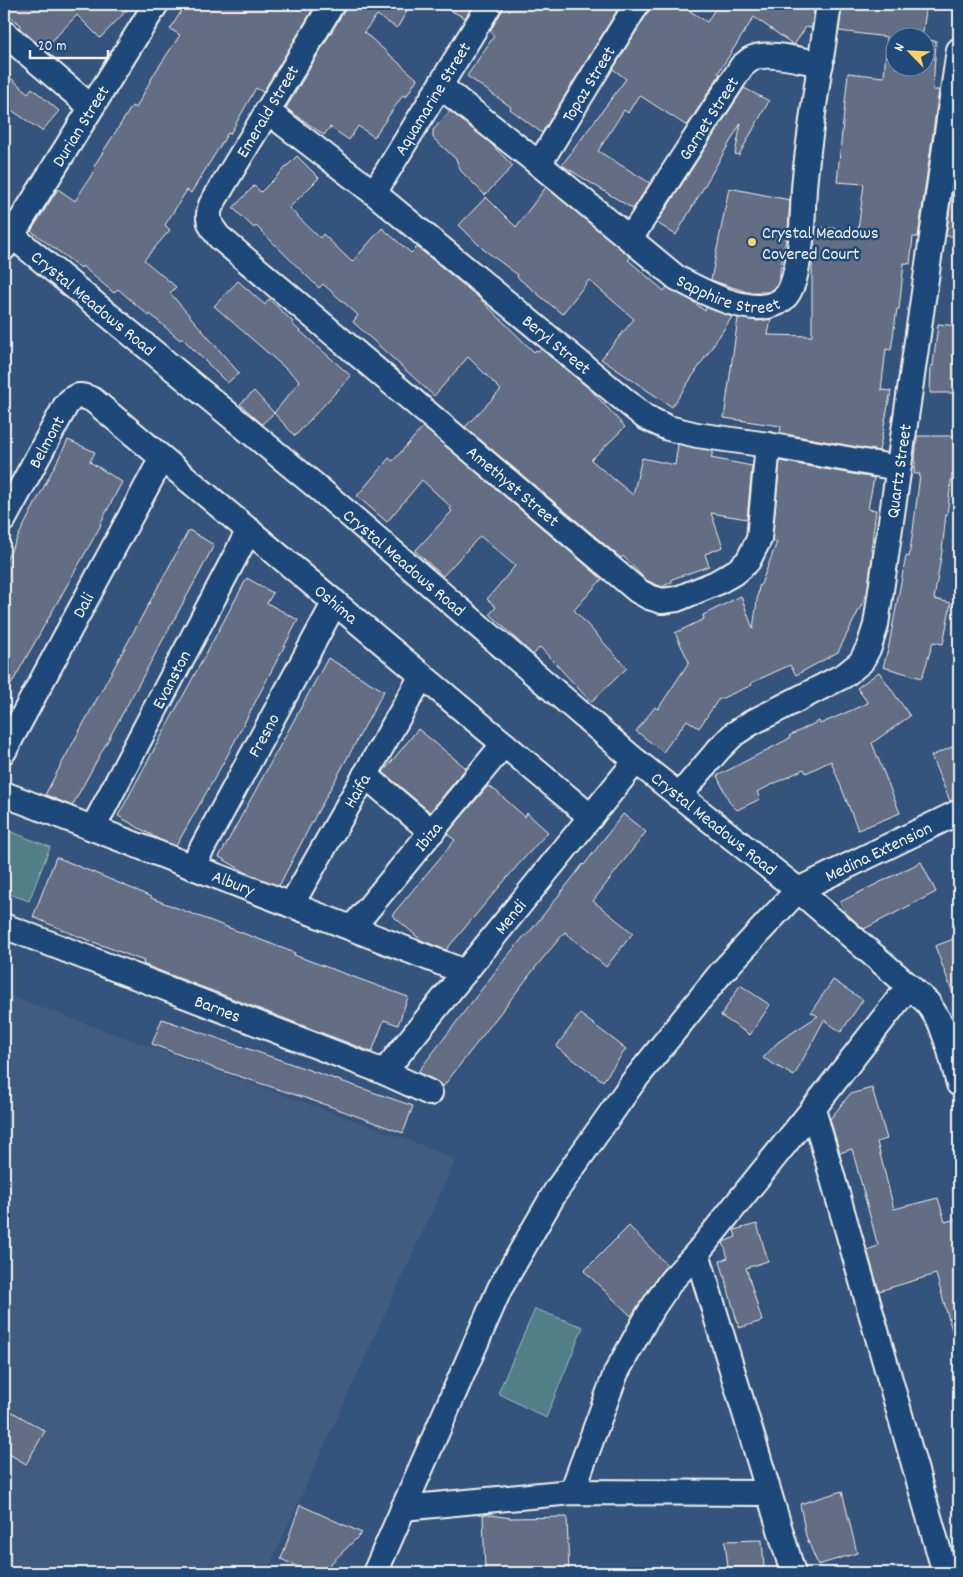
<svg xmlns="http://www.w3.org/2000/svg" width="963" height="1577" font-family="Dekko,sans-serif">
<rect width="100%" height="100%" fill="#34547d"/>
<filter id="ink" filterUnits="userSpaceOnUse"><feTurbulence type="fractalNoise" baseFrequency=".02" numOctaves="2"/><feDisplacementMap in="SourceGraphic" scale="10" xChannelSelector="R" yChannelSelector="G"/><feConvolveMatrix kernelMatrix="1 2 1 2 8 2 1 2 1" color-interpolation-filters="sRGB"/></filter>
<g filter="url(#ink)">
<!-- built -->
<polygon fill="#425c7f" points="4,994 406,1139 456,1159 266,1573 4,1573"/>
<!-- green -->
<g fill="#517f88" stroke="#a2b8b8">
<polygon points="4,829 50,847 29,901 4,892"/>
<polygon points="535,1309 583,1327 546,1418 498,1393"/>
</g>
<!-- building -->
<g fill="#646d84" stroke="#f4f1e8">
<polygon points="4,4 133,4 100,38 77,15 44,49 19,28 21,25 4,11"/>
<polygon points="186,4 316,4 263,92 256,88 230,134 228,133 191,193 187,190 165,225 170,230 144,260 176,287 170,293 239,373 227,383 182,338 180,340 150,314 149,316 118,289 114,293 82,266 81,268 31,231 58,189 75,201 96,168 94,166 132,106 136,108 154,74 180,35 170,29"/>
<polygon points="346,4 411,4 397,28 377,15 364,32 417,79 406,97 403,95 374,137 358,126 349,140 330,127 324,135 286,108 344,11"/>
<polygon points="438,4 474,4 465,18"/>
<polygon points="504,4 621,4 542,133 510,109 511,107 467,76 494,36 490,31 502,11"/>
<polygon points="651,4 679,4 707,22 718,4 808,4 814,8 812,28 806,27 794,45 754,17 718,73 720,74 687,126 639,95 628,113 624,110 598,151 650,183 633,209 562,165 626,79 613,69 649,11"/>
<polygon points="842,4 927,4 922,38 896,38 896,68 926,68 926,40 936,41 933,90 939,90 918,237 913,237 910,264 904,263 899,309 897,309 891,350 886,349 881,390 891,391 879,451 780,433 781,426 724,418 738,318 758,321 771,319 768,335 812,336 812,259 816,227 858,230 864,184 837,182 848,73 884,77 887,37 839,31"/>
<polygon points="4,72 28,93 32,88 59,111 42,131 4,105"/>
<polygon points="744,88 769,101 739,155 735,154 741,123 676,235 657,223"/>
<polygon points="450,111 488,141 513,166 485,195 461,171 456,159 433,138 433,130"/>
<polygon points="959,145 959,236 946,236"/>
<polygon points="297,156 319,178 289,208 320,238 323,234 352,262 382,228 411,253 417,247 477,296 534,352 536,350 538,351 541,349 591,390 625,427 591,460 633,495 642,458 675,465 678,444 713,451 711,458 752,466 747,519 711,513 723,547 705,554 709,566 672,579 672,582 662,587 646,580 623,556 621,558 465,427 501,390 468,357 434,396 353,322 358,315 323,284 319,288 256,226 254,228 233,208 254,186 261,192"/>
<polygon points="546,187 631,257 628,260 664,291 667,287 692,301 705,311 706,307 732,317 672,407 601,359 634,319 589,280 562,314 517,277 518,275 483,249 459,225 486,197 516,227"/>
<polygon points="729,188 790,200 788,229 778,283 775,288 768,292 747,292 711,280"/>
<polygon points="238,281 265,305 269,299 293,322 292,324 351,376 295,436 274,413 300,381 214,306"/>
<polygon points="938,324 959,326 959,393 930,393 931,366 933,366"/>
<polygon points="254,391 274,413 262,424 240,404"/>
<polygon points="423,427 602,579 574,610 627,668 591,702 540,647 533,655 490,614 496,607 487,599 515,566 480,536 443,576 415,551 452,511 450,509 451,507 422,480 387,522 357,496 389,458 393,461"/>
<polygon points="917,436 959,436 959,474 952,474 947,515 946,514 942,551 934,599 951,603 943,644 933,642 922,678 883,667 888,650 906,556 909,557 913,531 920,474 914,474"/>
<polygon points="68,440 95,452 90,462 122,482 100,524 101,525 4,697 4,564"/>
<polygon points="780,461 874,478 868,509 876,510 871,550 873,550 867,594 838,652 796,675 790,665 751,683 752,685 718,700 699,728 687,720 663,752 636,731 655,707 658,709 689,662 675,633 704,619 703,615 741,596 753,629 759,586 761,584 777,542 772,542"/>
<polygon points="189,530 214,545 200,572 72,806 49,796 45,795 56,774"/>
<polygon points="247,578 273,593 267,603 298,620 226,758 176,846 160,840 118,816"/>
<polygon points="328,658 384,691 310,826 279,886 247,873 219,857"/>
<polygon points="879,672 910,716 872,743 900,813 858,830 831,761 806,773 804,769 757,792 760,799 737,810 730,803 717,776 790,738 789,736 819,721 820,724 868,703 857,688"/>
<polygon points="418,729 466,768 430,812 383,772"/>
<polygon points="959,744 959,798 950,801 931,756"/>
<polygon points="488,786 496,791 525,817 527,813 548,832 517,866 446,950 421,940 392,915 455,840 447,834"/>
<polygon points="623,814 646,832 593,901 633,933 606,967 565,932 539,963 442,1088 436,1081 418,1072 505,959 525,935 526,936 536,924 574,876 583,864 584,865"/>
<polygon points="56,857 138,891 151,897 151,898 295,953 294,955 408,997 398,1025 384,1020 372,1052 158,970 143,964 144,961 75,935 33,917"/>
<polygon points="921,862 936,892 864,929 846,913 840,902"/>
<polygon points="959,937 959,1004 957,1004 935,946"/>
<polygon points="833,980 863,1000 841,1032 824,1020 794,1076 763,1058 778,1042 818,1016 811,1012"/>
<polygon points="740,985 770,1005 750,1035 721,1016"/>
<polygon points="580,1014 626,1049 603,1081 556,1047"/>
<polygon points="162,1019 413,1106 403,1133 329,1106 211,1067 152,1044"/>
<polygon points="872,1088 887,1139 877,1142 894,1209 938,1198 945,1222 959,1218 959,1333 953,1334 936,1274 879,1291 867,1250 878,1246 852,1149 840,1153 830,1119 850,1094"/>
<polygon points="757,1224 768,1261 746,1268 762,1321 739,1328 720,1261 728,1258 723,1242 736,1237 734,1230"/>
<polygon points="629,1226 667,1265 660,1273 631,1316 584,1271"/>
<polygon points="4,1407 45,1431 26,1464 4,1451"/>
<polygon points="842,1491 857,1553 818,1565 806,1536 800,1504"/>
<polygon points="300,1505 362,1533 321,1573 311,1573 281,1559"/>
<polygon points="483,1514 511,1518 567,1517 569,1573 485,1573"/>
<polygon points="762,1540 764,1567 728,1567 725,1541"/>
</g>
<g fill="none" stroke-linecap="round" stroke-linejoin="round">
<defs>
<g id="minor">
<path id="s1" d="M332 4 211 205C206 218 210 226 219 237L638 591 649 597 662 601 677 599 716 583 737 571 748 561 759 539 768 445"/>
<polyline points="4,33 91,107"/>
<path id="s2" d="M440 86 539 164 677 278C703 292 757 321 783 299 793 291 796 272 798 260 804 233 802 204 805 177 811 119 821 61 829 4"/>
<path id="s3" d="M267 111 374 193 645 417 668 428 697 435 768 445 898 468"/>
<path id="s4" d="M539 164 637 4"/>
<path id="s5" d="M374 193 490 4"/>
<path id="s6" d="M4 229 317 487 636 761 798 890 909 986 928 1003 941 1024 949 1047 959 1084"/>
<path id="s7" d="M630 239 742 66C745 64 748 61 751 59 767 50 803 61 821 64"/>
<path id="s8" d="M4 248 156 4"/>
<path id="s9" d="M4 519 66 405C75 394 80 394 93 400L591 817"/>
<path id="s10" d="M4 751 162 458"/>
<polyline points="365,775 432,832"/>
<path id="s11" d="M4 794 465 972"/>
<path id="s12" d="M679 796 719 749 734 734 751 723 845 675 861 662 869 647 876 625 959 50"/>
<path id="s13" d="M93 828 249 530"/>
<path id="s14" d="M192 867 335 602"/>
<path id="s15" d="M291 905 422 676"/>
<path id="s16" d="M4 926 384 1072 430 1093"/>
<path id="s17" d="M352 928 504 744"/>
<path id="s18" d="M384 1072 636 761"/>
<polyline points="813,1109 945,1573"/>
<polyline points="697,1253 793,1573"/>
<polyline points="572,1492 616,1373 650,1312 671,1281 697,1253 813,1109 909,986"/>
<polyline points="403,1508 572,1492 768,1493"/>
<path id="s19" d="M375 1573 500 1288 556 1191 633 1082 720 974 798 890 959 812"/>
</g>
</defs>
<!-- minor casing -->
<use href="#minor" stroke="#f4f1e8" stroke-width="28"/>
<!-- minor -->
<use href="#minor" stroke="#1f4a7a" stroke-width="24"/>
</g>
</g>
<!-- markers -->
<circle fill="#ffd166" stroke="#1f4a7a" stroke-width="2" cx="752" cy="242" r="5"/>
<g text-anchor="middle" stroke-width="5" stroke-linejoin="round" paint-order="stroke">
<!-- street labels -->
<g font-size="18" fill="#f4f1e8" stroke="#1f4a7a">
<text dy="6" stroke="none"><textPath href="#s4" startOffset="94">Topaz Street</textPath></text>
<text dy="6" stroke="none"><textPath href="#s5" startOffset="111">Aquamarine Street</textPath></text>
<text transform="translate(267 111) rotate(-59)" y="6">Emerald Street</text>
<text dy="6" stroke="none"><textPath href="#s7" startOffset="144">Garnet Street</textPath></text>
<text dy="6" stroke="none"><textPath href="#s8" startOffset="144">Durian Street</textPath></text>
<text dy="6" stroke="none"><textPath href="#s2" startOffset="360">Sapphire Street</textPath></text>
<text dy="6" stroke="none"><textPath href="#s6" startOffset="116">Crystal Meadows Road</textPath></text>
<text dy="6" stroke="none"><textPath href="#s3" startOffset="372">Beryl Street</textPath></text>
<text dy="6" stroke="none"><textPath href="#s9" startOffset="88">Belmont</textPath></text>
<text dy="6" stroke="none"><textPath href="#s12" startOffset="425">Quartz Street</textPath></text>
<text dy="6" stroke="none"><textPath href="#s1" startOffset="655">Amethyst Street</textPath></text>
<text dy="6" stroke="none"><textPath href="#s6" startOffset="521">Crystal Meadows Road</textPath></text>
<text dy="6" stroke="none"><textPath href="#s9" startOffset="478">Oshima</textPath></text>
<text dy="6" stroke="none"><textPath href="#s10" startOffset="166">Dali</textPath></text>
<text dy="6" stroke="none"><textPath href="#s13" startOffset="168">Evanston</textPath></text>
<text dy="6" stroke="none"><textPath href="#s14" startOffset="150">Fresno</textPath></text>
<text dy="6" stroke="none"><textPath href="#s15" startOffset="132">Haifa</textPath></text>
<text dy="6" stroke="none"><textPath href="#s6" startOffset="926">Crystal Meadows Road</textPath></text>
<text dy="6" stroke="none"><textPath href="#s17" startOffset="119">Ibiza</textPath></text>
<text dy="6" stroke="none"><textPath href="#s19" startOffset="899">Medina Extension</textPath></text>
<text dy="6" stroke="none"><textPath href="#s11" startOffset="246">Albury</textPath></text>
<text dy="6" stroke="none"><textPath href="#s18" startOffset="200">Mendi</textPath></text>
<text dy="6" stroke="none"><textPath href="#s16" startOffset="229">Barnes</textPath></text>
</g>
<!-- poi labels -->
<g font-size="18" fill="#f4f1e8" stroke="#1f4a7a" text-anchor="start">
<text x="762" y="238">Crystal Meadows<tspan x="762" dy="21">Covered Court</tspan></text>
</g>
</g>
<!-- margin -->
<rect width="963" height="1577" fill="none" stroke="#1f4a7a" stroke-width="20"/>
<rect x="10" y="10" width="943" height="1557" fill="none" stroke="#f4f1e8" stroke-width="2" filter="url(#ink)"/>
<!-- north arrow -->
<g transform="translate(910 52) rotate(294)"><circle r="24" fill="#1f4a7a" stroke="#748da6"/>
<path d="M0-4L9 19L0 12L-9 19Z" fill="#ffd166"/>
<text y="-8" font-size="14" font-weight="bold" text-anchor="middle" fill="#f4f1e8">N</text>
</g>
<!-- scale -->
<path d="M30 50v8h78v-8" fill="none" stroke="#f4f1e8" stroke-width="2.5"/>
<text x="38" y="50" font-size="15" fill="#f4f1e8" stroke="#1f4a7a" stroke-width="4" paint-order="stroke">20 m</text>
</svg>
